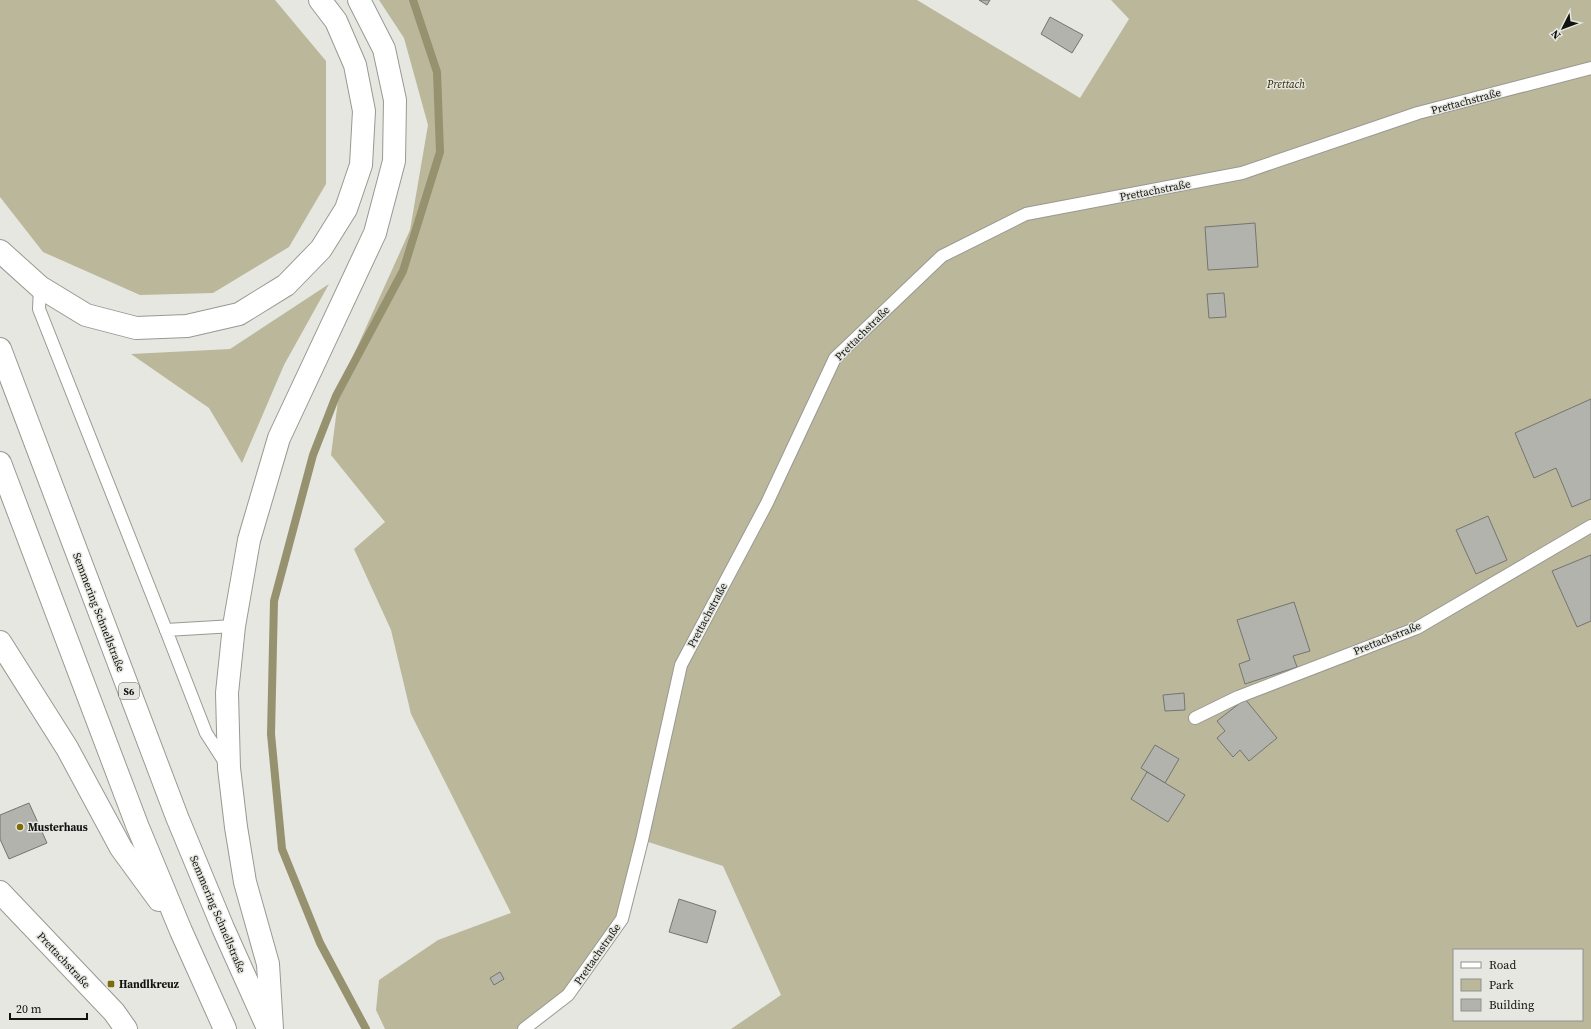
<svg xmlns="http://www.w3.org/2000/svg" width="1591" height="1029" font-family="'Source Serif 4',serif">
<rect width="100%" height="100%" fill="#e7e7e1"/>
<!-- green -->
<g fill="#bbb79a" fill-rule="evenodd">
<polygon points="0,0 275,0 326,61 326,184 289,247 213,293 140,295 43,252 0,197"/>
<path d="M379 0H917L1080 98 1129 19 1111 0H1591V1029H731L781 995 723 866 642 840 622 919 568 995 524 1029H385L376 1010 379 980 438 940 511 913 411 714 391 630 354 549 385 522 331 455 340 385 410 230 428 125 404 38ZM1454 950H1582V1020H1454Z"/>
<polygon points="329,284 284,365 242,463 209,408 131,354 230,349"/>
</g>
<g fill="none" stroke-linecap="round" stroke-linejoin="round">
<!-- stream -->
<polyline stroke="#96916e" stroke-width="8" points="366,1029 320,943 282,849 271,734 274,601 313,455 336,396 403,271 440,152 437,72 413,0"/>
</g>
<!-- building -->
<g fill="#b3b3ad" stroke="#75746f">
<polygon points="979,0 990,0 987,5"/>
<polygon points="1050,17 1083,35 1072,53 1041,34"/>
<polygon points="1255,223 1258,267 1208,270 1205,227"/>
<polygon points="1224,293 1226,317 1209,318 1207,294"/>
<polygon points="1591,399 1591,499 1572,507 1556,468 1534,478 1515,433"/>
<polygon points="1488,516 1507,560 1476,574 1456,530"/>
<polygon points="1591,555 1591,621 1577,627 1552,571"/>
<polygon points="1294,602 1310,651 1293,656 1297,667 1245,684 1239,664 1250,660 1237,620"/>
<polygon points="1184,693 1185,710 1165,711 1163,695"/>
<polygon points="1245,699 1277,738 1249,761 1240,750 1233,757 1217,738 1225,731 1217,721"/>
<polygon points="1155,745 1179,759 1165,783 1141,768"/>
<polygon points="1147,772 1185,795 1168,822 1131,799"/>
<polygon points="29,803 47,843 9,859 0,839 0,815"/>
<polygon points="679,899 716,911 707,943 669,932"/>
<polygon points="500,972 504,979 494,985 490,978"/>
</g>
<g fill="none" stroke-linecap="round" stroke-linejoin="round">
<defs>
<g id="service">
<polyline points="40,287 39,309 166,630"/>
<polyline points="1195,718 1238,697 1417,628 1591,526"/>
<polyline points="226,764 206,733 166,630 234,626"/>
<polyline points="524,1029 568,995 622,919 642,840 681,665 767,503 835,358 942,256 1026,214 1242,173 1418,113 1591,68"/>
</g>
<polyline id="tertiary" points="0,892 114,1012 126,1029"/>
<g id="motorway">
<polyline points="0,251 40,287 86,315 136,328 187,326 239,314 286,285 321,249 346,209 361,165 364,111 355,65 336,21 320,0"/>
<polyline points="0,349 177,817 223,928 267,1026"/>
<polyline points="0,463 137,825 181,931 225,1029"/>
<polyline points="0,642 67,748 121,848 159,900"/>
<polyline points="272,1029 268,964 245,882 236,827 229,768 227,693 234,626 249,540 279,438 375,233 394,161 395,100 384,49 359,0"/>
</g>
</defs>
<!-- service casing -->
<use href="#service" stroke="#999993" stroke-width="14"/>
<!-- tertiary casing -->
<use href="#tertiary" stroke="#999993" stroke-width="24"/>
<!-- motorway casing -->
<use href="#motorway" stroke="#999993" stroke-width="24"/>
<!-- service -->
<use href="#service" stroke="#fff" stroke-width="12"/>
<!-- tertiary -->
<use href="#tertiary" stroke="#fff" stroke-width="22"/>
<!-- motorway -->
<use href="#motorway" stroke="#fff" stroke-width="22"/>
</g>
<!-- markers -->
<g fill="#7a6d0a" stroke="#e7e7e1" stroke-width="1.5">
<circle cx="20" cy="827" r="4"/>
<rect x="107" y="980" width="8" height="8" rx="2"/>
</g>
<g text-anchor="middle" stroke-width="3" stroke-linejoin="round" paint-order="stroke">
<!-- shield labels -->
<rect fill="#e7e7e1" stroke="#52524f" stroke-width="1" x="119" y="683" width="20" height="16" rx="3"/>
<g font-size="10" font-weight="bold" fill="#121210">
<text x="129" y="695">S6</text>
</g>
<!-- park labels -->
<g font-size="11" font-style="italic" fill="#312c03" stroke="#e7e7e1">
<text x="1286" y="88">Prettach</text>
</g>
<!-- street labels -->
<g font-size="11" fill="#121210" stroke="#e7e7e1">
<text transform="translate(1466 101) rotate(-15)" y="4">Prettachstraße</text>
<text transform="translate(1155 190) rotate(-11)" y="4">Prettachstraße</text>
<text transform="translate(862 333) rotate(-45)" y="4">Prettachstraße</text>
<text transform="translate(99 612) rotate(69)" y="4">Semmering Schnellstraße</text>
<text transform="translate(707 615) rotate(-62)" y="4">Prettachstraße</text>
<text transform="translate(1387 638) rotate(-22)" y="4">Prettachstraße</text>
<text transform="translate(218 914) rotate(67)" y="4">Semmering Schnellstraße</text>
<text transform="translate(597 954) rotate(-55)" y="4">Prettachstraße</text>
<text transform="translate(64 960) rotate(47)" y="4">Prettachstraße</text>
</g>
<!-- poi labels -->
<g font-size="11" font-weight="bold" fill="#121210" stroke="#e7e7e1" text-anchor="start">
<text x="28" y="831">Musterhaus</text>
<text x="119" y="988">Handlkreuz</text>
</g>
</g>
<!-- legend -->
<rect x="1453" y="949" width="130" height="72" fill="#e7e7e1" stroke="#92928d"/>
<rect x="1461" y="962" width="20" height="6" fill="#ffffff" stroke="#92928d"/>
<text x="1489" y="969" font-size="12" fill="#121210">Road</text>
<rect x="1461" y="979" width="20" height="12" fill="#bbb79a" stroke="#92928d"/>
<text x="1489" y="989" font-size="12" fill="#121210">Park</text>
<rect x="1461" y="999" width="20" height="12" fill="#b3b3ad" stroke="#92928d"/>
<text x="1489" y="1009" font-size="12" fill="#121210">Building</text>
<!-- north arrow -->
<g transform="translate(1563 28) rotate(228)" stroke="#e7e7e1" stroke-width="3" paint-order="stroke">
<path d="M0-3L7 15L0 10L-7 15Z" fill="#121210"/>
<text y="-6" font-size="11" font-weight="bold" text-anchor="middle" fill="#121210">N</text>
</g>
<!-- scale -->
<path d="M10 1013v6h77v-6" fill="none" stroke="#121210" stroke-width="2"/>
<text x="16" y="1013" font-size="12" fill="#121210" stroke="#e7e7e1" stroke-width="3" paint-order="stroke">20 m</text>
</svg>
